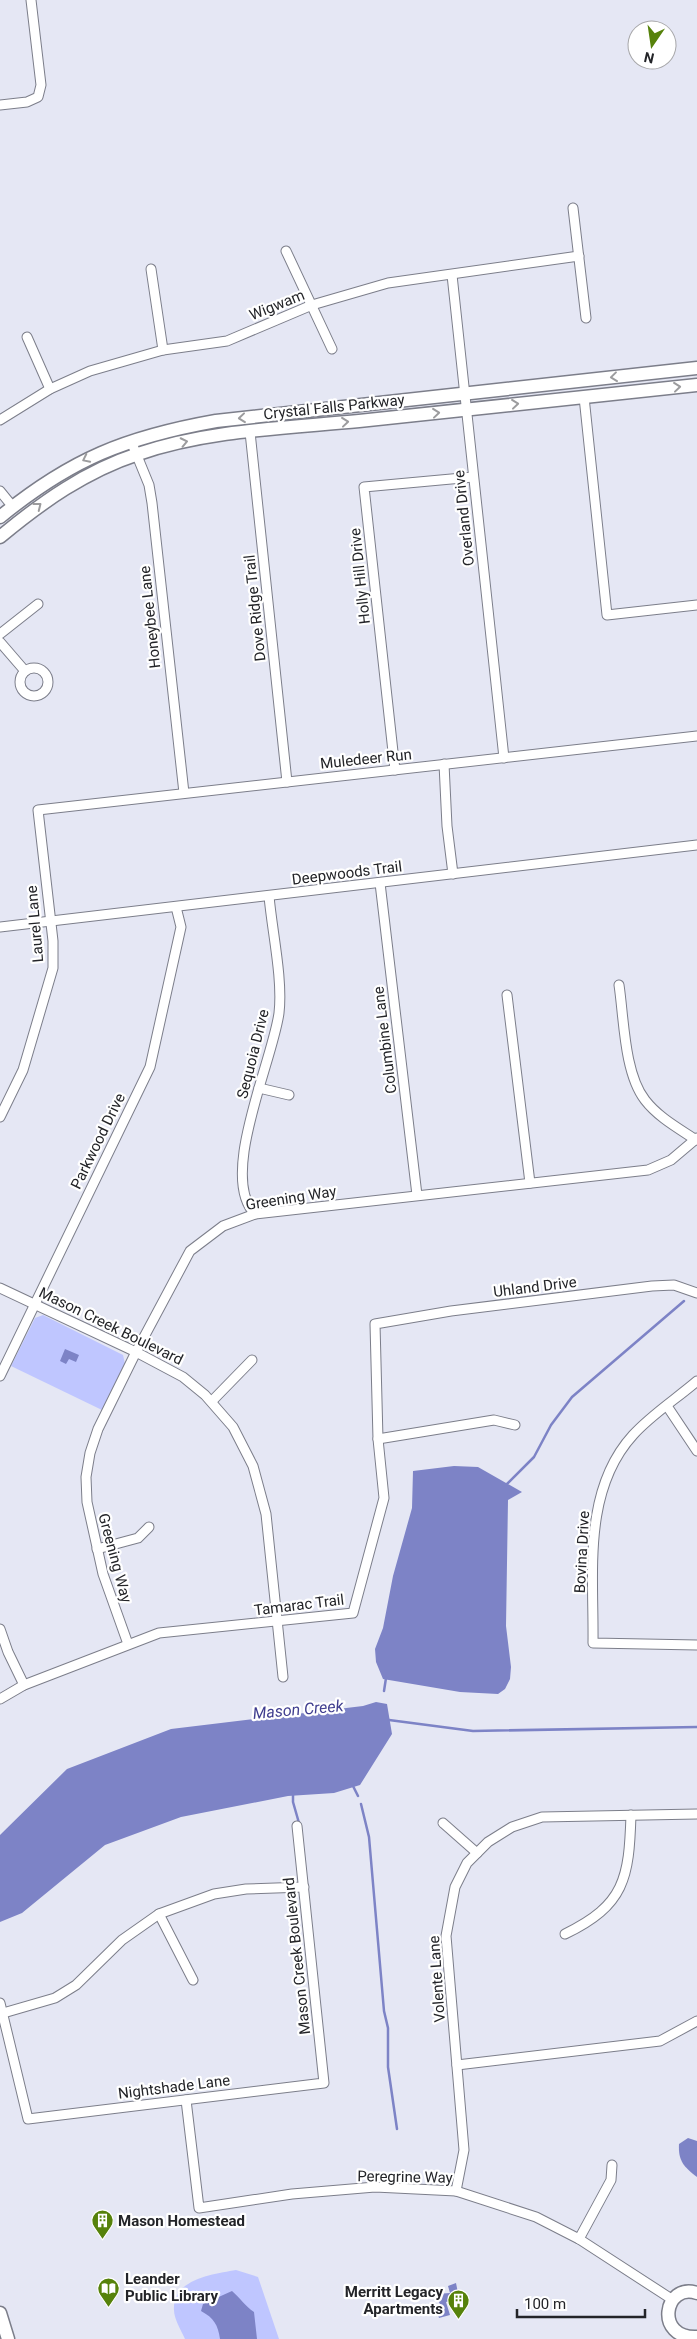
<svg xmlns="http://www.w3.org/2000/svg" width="697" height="2339" font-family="Roboto,sans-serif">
<rect width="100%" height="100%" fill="#e5e7f4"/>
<!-- green -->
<g fill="#bfc6ff">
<polygon points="43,1315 123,1355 125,1364 102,1410 11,1366 35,1318"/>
<path d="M236 2270 258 2277 279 2339H185C181 2330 174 2319 174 2310 172 2279 214 2274 236 2270Z"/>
</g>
<!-- water -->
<g fill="#7d83c6">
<polygon points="65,1349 79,1355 76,1362 69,1359 66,1364 60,1361"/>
<polygon points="454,1466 478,1467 522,1492 508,1500 506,1626 511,1667 510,1679 505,1689 498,1694 460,1692 383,1679 376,1662 375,1649 383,1628 393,1576 412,1508 413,1471"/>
<polygon points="376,1702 387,1704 392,1734 360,1785 334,1793 288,1796 181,1817 105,1845 22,1913 0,1922 0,1835 67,1769 171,1729 363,1706"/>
<path d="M688 2138 697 2141V2177C684 2167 678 2161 679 2144Z"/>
<polygon points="456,2283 459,2298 446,2302 450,2315 439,2318 437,2312 442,2310 436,2294 450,2293 448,2286"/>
<path d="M232 2291C241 2299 245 2306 254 2312L257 2339H220C218 2325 214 2318 201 2311L203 2304Z"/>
</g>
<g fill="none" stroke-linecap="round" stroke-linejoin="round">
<!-- stream -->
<g stroke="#7d83c6" stroke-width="2.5">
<polyline points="507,1484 534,1457 551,1425 572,1397 684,1301"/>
<polyline points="384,1691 386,1678"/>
<polyline points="389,1720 473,1731 697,1727"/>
<polyline points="353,1786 358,1796"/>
<polyline points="293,1793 293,1802 299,1823"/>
<polyline points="361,1804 369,1837 384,2011 388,2028 388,2067 397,2129"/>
</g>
<defs>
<g id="street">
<polyline points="0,105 27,102 38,97 41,85 31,0"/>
<polyline points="573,208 586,318"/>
<polyline points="286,251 332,349"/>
<polyline points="151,269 163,350"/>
<polyline points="452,275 504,758"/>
<polyline points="27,337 50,389"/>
<polyline points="584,397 607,615 697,605"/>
<polyline points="0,420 50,389 90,371 163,350 227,341 312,305 388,283 579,256"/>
<polyline points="250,432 287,782"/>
<polyline points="131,441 149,485 152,503 184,793"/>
<polyline points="0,491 13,507"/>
<polyline points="0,634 38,604"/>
<polyline points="0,642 25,671"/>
<circle cx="34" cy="682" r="14"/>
<polyline points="444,764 447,826 453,874"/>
<polyline points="395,770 364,487 473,477"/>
<polyline points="380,883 417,1195"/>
<polyline points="0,927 697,845"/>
<path d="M619 985C624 1018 624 1073 645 1100 658 1117 678 1128 696 1140"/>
<polyline points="507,995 530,1183"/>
<polyline points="259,1088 289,1095"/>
<polyline points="0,1117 23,1070 53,968 53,941 38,810 697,736"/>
<path d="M255 1214C218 1177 273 1060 279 1013 283 979 272 931 269 896"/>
<polyline points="0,1288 136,1352 183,1377 205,1395 233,1427 253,1466 266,1514 283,1677"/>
<polyline points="0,1376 150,1067 181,927 176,907"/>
<path d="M697 1381C676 1399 651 1415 633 1435 582 1491 594 1574 593 1643L697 1645"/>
<polyline points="212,1401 252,1360"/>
<polyline points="667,1406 697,1451"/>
<polyline points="378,1439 494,1420 515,1425"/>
<polyline points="97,1549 138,1538 149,1527"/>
<polyline points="0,1629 8,1652 24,1685"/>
<polyline points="128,1644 103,1574 87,1502 86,1477 90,1453 98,1429 136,1352 190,1251 223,1226 255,1214 648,1170 671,1160 697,1138"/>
<polyline points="0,1699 24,1685 159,1633 353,1613 384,1498 378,1439 375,1324 451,1311 652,1286 674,1285 697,1293"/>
<polyline points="443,1823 477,1853"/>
<polyline points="159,1914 193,1980"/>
<path d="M565 1934C625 1905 629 1878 631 1815"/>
<polyline points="0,2003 28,2119 324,2083 297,1826"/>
<polyline points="0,2014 55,1998 76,1985 122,1940 159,1914 214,1894 246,1889 304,1887"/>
<polyline points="457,2065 660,2041 697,2021"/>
<polyline points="186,2100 199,2208 292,2194 375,2187 456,2191 536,2217 579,2239 673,2300"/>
<polyline points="456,2191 464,2150 446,1936 455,1887 467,1863 488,1842 512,1827 542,1817 697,1814"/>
<polyline points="579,2239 611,2180 612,2165"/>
</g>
<g id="secondary">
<path d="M0 517C71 459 126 437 216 421L697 368"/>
<path d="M0 537C42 502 86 471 138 454 208 430 286 428 359 421 471 409 584 397 697 385"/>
<path d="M697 2293C664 2282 654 2339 697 2337"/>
<polyline points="0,2313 8,2339"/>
</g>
</defs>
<!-- street casing -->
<use href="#street" stroke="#7c7e8a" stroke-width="11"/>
<!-- secondary casing -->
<use href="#secondary" stroke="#7c7e8a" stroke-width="15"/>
<!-- street -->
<use href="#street" stroke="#fff" stroke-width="9"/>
<!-- secondary -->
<use href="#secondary" stroke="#fff" stroke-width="12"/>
</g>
<!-- one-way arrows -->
<defs><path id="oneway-chevron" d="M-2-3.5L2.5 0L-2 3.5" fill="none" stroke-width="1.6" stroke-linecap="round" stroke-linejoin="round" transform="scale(1.25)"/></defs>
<g stroke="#9c9c9e">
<use href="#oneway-chevron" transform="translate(614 377) rotate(173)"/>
<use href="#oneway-chevron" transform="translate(677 387) rotate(-6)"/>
<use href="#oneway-chevron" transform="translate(515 404) rotate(-6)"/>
<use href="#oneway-chevron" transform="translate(436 413) rotate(-6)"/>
<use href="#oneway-chevron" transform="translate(242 418) rotate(174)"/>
<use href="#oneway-chevron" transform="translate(345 422) rotate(-6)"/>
<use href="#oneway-chevron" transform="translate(184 442) rotate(-12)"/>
<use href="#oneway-chevron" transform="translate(86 459) rotate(154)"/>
<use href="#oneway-chevron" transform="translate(38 506) rotate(-38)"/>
</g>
<!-- icons -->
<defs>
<symbol id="building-pin" viewBox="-11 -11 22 30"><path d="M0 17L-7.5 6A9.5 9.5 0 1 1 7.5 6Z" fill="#56820b" stroke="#fff"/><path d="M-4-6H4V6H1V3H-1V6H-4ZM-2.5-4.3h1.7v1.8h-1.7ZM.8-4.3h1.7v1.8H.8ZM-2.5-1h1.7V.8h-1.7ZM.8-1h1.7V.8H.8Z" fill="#fff"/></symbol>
<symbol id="library-pin" viewBox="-11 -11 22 30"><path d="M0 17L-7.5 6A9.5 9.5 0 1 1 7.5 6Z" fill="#56820b" stroke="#fff"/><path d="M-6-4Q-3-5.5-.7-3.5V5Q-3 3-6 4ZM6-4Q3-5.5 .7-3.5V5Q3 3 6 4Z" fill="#fff"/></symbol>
</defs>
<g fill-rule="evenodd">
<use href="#building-pin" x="90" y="2208" width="25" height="34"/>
<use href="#library-pin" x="96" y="2276" width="25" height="34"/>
<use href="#building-pin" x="446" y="2288" width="25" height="34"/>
</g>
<g text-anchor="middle" stroke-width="4.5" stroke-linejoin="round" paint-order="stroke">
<!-- street labels -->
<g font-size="15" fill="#232428" stroke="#fff">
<text transform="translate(277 305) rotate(-22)" y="5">Wigwam</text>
<text transform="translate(334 407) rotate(-6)" y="5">Crystal Falls Parkway</text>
<text transform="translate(464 518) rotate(-96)" y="5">Overland Drive</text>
<text transform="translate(360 576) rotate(-96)" y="5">Holly Hill Drive</text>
<text transform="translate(255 608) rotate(-96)" y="5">Dove Ridge Trail</text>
<text transform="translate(150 617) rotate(-96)" y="5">Honeybee Lane</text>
<text transform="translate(366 759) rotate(-6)" y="5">Muledeer Run</text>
<text transform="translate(347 873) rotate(-7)" y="5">Deepwoods Trail</text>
<text transform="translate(35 924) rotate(-95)" y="5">Laurel Lane</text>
<text transform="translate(385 1040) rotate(-97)" y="5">Columbine Lane</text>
<text transform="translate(253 1054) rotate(-76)" y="5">Sequoia Drive</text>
<text transform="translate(98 1141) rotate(-64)" y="5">Parkwood Drive</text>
<text transform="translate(291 1198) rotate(-9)" y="5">Greening Way</text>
<text transform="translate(535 1287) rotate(-7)" y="5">Uhland Drive</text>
<text transform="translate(111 1326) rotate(26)" y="5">Mason Creek Boulevard</text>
<text transform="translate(582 1552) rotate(-87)" y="5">Bovina Drive</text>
<text transform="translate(115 1558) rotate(75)" y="5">Greening Way</text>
<text transform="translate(299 1605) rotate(-7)" y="5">Tamarac Trail</text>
<text transform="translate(297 1956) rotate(-96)" y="5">Mason Creek Boulevard</text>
<text transform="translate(437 1979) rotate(-94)" y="5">Volente Lane</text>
<text transform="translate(174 2087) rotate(-7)" y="5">Nightshade Lane</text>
<text transform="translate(405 2177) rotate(1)" y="5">Peregrine Way</text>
</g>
<!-- poi labels -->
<g font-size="15" font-weight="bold" fill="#232428" stroke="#fff" text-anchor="start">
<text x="118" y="2226">Mason Homestead</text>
<text x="125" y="2284">Leander<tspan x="125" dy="17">Public Library</tspan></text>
<text x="443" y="2297" text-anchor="end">Merritt Legacy<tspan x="443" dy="17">Apartments</tspan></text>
</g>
<!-- water labels -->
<g font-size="16" font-style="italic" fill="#3f3d8f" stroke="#fff">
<text transform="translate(298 1709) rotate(-5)" y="6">Mason Creek</text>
</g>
</g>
<!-- north arrow -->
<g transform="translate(652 45) rotate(193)"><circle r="24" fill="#ffffff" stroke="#a7a7a9"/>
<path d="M0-4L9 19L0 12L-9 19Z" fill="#56820b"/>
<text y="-8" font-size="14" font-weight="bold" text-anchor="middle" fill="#232428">N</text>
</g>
<!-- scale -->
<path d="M517 2309v8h128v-8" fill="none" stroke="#232428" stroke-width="2.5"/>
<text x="524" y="2309" font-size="15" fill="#232428" stroke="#ffffff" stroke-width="4" paint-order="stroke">100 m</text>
</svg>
